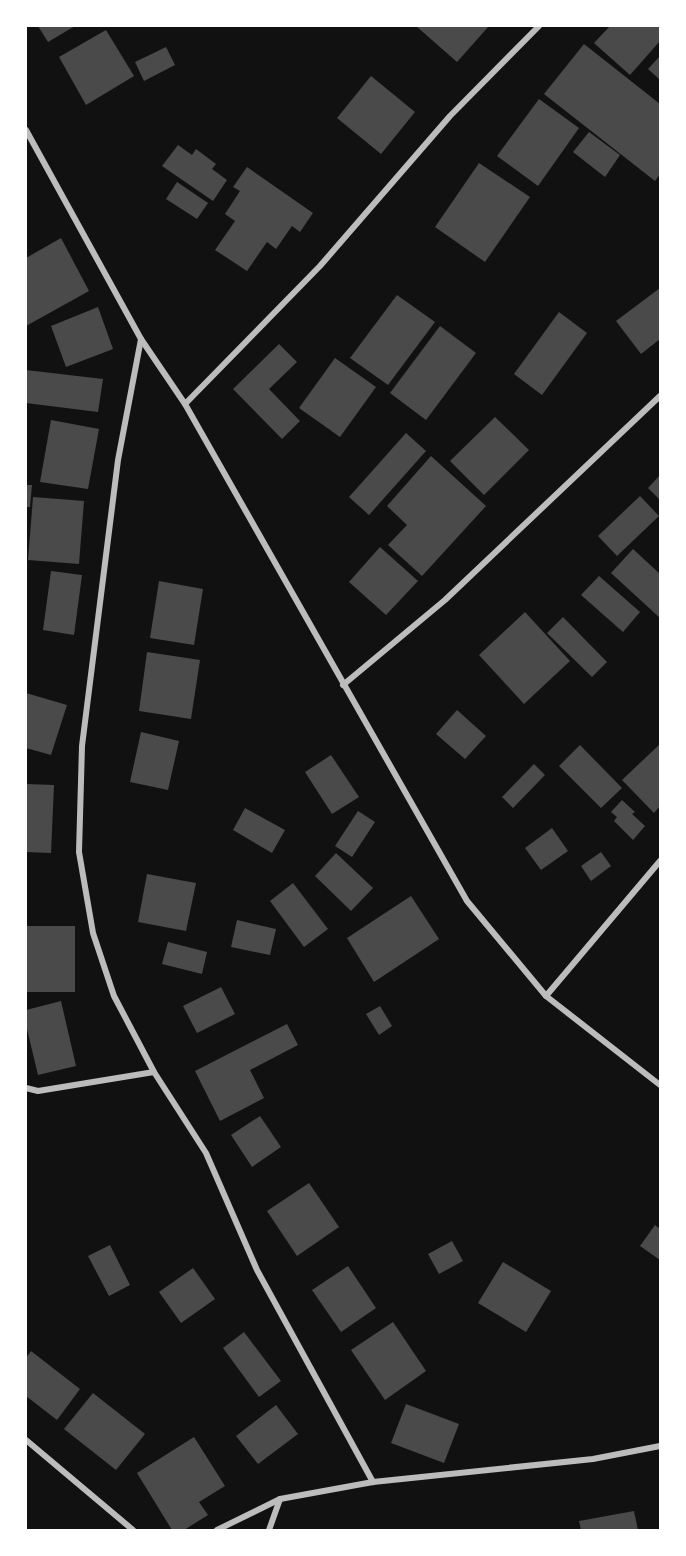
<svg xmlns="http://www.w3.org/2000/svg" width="686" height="1556" font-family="Arial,sans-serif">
<rect width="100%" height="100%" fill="#111"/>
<!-- building -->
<g fill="#4a4a4a">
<polygon points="38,26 75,26 48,42"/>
<polygon points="416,26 489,26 457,62"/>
<polygon points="610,26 660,26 660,41 630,75 594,43"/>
<polygon points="106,30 134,76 86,105 59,57"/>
<polygon points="584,44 660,104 660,174 655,181 544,94"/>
<polygon points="166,47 175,65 144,81 135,62"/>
<polygon points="660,56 660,80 648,69"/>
<polygon points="371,76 415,112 381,154 337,118"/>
<polygon points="539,99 579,128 538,186 497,156"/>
<polygon points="589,132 620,155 605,177 573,152"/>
<polygon points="178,145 192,155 196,149 216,164 212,169 227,180 213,201 162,166"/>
<polygon points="479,163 530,197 485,262 435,227"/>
<polygon points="247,167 313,213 300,232 292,226 276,249 267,242 247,271 215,250 235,221 225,214 240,191 233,187"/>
<polygon points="177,182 208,203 197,219 166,199"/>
<polygon points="61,238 89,291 26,326 26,258"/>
<polygon points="660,288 660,339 641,354 616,321"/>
<polygon points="397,295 435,322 388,385 350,358"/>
<polygon points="98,307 113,349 66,367 51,326"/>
<polygon points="559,312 587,333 542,395 514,374"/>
<polygon points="440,326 476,353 426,420 390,393"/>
<polygon points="279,344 297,362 269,389 300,421 282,439 233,389"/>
<polygon points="335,358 376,387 340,437 299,408"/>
<polygon points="26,370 103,379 98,412 26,403"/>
<polygon points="495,417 529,450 484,495 450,461"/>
<polygon points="51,420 99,429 88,489 40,482"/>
<polygon points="406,433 426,451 369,515 349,497"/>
<polygon points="431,456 486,506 422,576 388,545 407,525 387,506"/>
<polygon points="660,475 660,500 648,488"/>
<polygon points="26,485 32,485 30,507 26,507"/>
<polygon points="640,496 659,516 617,556 598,536"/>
<polygon points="33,497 84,501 79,564 28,560"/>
<polygon points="380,547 418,581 386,615 349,582"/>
<polygon points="633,549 660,574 660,618 611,573"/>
<polygon points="51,571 82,575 74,635 43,630"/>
<polygon points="599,576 640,612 623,632 581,595"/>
<polygon points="159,581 203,589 194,645 150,638"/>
<polygon points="525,612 570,661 524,704 479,655"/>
<polygon points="563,617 607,662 592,677 547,633"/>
<polygon points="147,652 200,660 191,719 139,711"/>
<polygon points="26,693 67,705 51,755 26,748"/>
<polygon points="457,710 486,736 465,759 436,734"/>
<polygon points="141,732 179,741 168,790 130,782"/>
<polygon points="660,744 660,806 654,813 622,780"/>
<polygon points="580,745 622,788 601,808 559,766"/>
<polygon points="331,755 359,797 332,814 305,772"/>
<polygon points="534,764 545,775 513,808 502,797"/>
<polygon points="26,784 54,785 51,853 26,852"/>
<polygon points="622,800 635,812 632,814 645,826 633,840 614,821 617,817 611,812"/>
<polygon points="245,808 285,830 272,853 233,830"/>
<polygon points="358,811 375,822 352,857 335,846"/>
<polygon points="552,828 568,851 541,870 525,848"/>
<polygon points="601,852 611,866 591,881 581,866"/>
<polygon points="336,853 373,888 351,911 315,876"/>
<polygon points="147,874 196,883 186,931 138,922"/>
<polygon points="293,883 328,929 304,947 270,901"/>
<polygon points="411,896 439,939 374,982 347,938"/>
<polygon points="237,920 276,929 270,955 231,947"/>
<rect x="26" y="926" width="49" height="66"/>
<polygon points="168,942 207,952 202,974 162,964"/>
<polygon points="221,987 235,1014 197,1033 183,1006"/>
<polygon points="61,1001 76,1066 38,1075 26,1025 26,1010"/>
<polygon points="380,1006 392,1026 379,1035 366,1014"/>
<polygon points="287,1024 298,1045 250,1070 264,1098 220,1121 195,1071"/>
<polygon points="260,1116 281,1147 252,1167 231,1135"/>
<polygon points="309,1183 339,1227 297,1256 267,1211"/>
<polygon points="655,1225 660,1229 660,1260 640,1246"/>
<polygon points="452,1241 463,1261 439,1274 428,1254"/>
<polygon points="110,1245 130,1285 109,1296 88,1256"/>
<polygon points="503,1262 551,1291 526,1332 478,1303"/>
<polygon points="348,1266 376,1308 341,1332 312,1290"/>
<polygon points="193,1268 215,1299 181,1323 159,1292"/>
<polygon points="393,1322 426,1371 385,1400 351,1350"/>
<polygon points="244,1332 281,1381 259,1397 223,1348"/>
<polygon points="31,1351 80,1389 57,1420 26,1396 26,1358"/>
<polygon points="93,1393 145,1434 116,1470 64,1429"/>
<polygon points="406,1404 459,1424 444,1463 391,1443"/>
<polygon points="276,1405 298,1434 258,1464 236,1436"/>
<polygon points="194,1437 225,1486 199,1502 208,1515 184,1530 172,1530 137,1473"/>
<polygon points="634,1511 638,1530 581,1530 579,1521"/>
</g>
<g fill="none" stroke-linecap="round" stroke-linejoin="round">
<!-- minor -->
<g stroke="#bcbcbc" stroke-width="6">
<polyline points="26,130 141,339 185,404 467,901 546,996 660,1085"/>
<polyline points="141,339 118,460 82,746 79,852 93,933 114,996 154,1072 206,1153 257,1270 373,1482"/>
<polyline points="185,404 320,266 450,116 539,26"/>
<polyline points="343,685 445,600 660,396"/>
<polyline points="546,996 660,861"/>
<polyline points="26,1088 38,1091 154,1072"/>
<polyline points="26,1440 133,1530"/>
<polyline points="217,1530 280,1499 373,1482 593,1459 660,1446"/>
<polyline points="269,1530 280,1499"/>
</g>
</g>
<!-- border -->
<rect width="686" height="1556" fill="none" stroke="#ffffff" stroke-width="54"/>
</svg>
